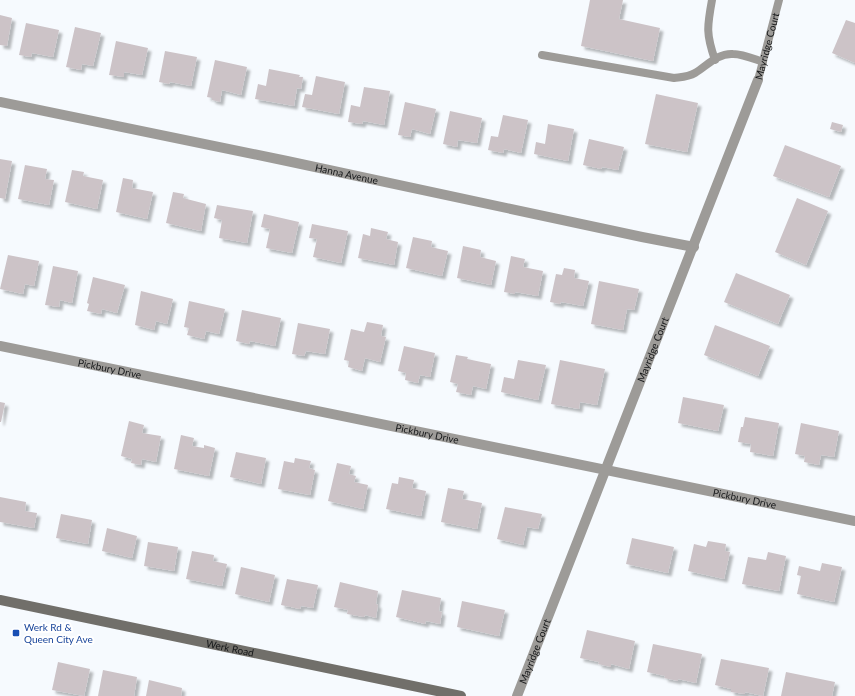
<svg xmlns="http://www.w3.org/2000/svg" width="855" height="696" font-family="Lato,sans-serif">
<defs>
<filter id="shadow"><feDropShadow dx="3.5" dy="3.5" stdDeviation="1" flood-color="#0004"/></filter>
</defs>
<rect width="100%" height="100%" fill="#f6fafe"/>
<!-- building -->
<g fill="#ccc3c7" filter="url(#shadow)">
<polygon points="590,0 623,0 619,19 660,28 653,61 581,46"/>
<polygon points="0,15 12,18 7,46 0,45"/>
<polygon points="846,20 855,23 855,63 832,53"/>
<polygon points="26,23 59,30 53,57 32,53 31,57 19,55"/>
<polygon points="75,27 101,33 93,66 82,64 81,70 66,67"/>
<polygon points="116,41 148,48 142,75 124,72 124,77 109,75"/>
<polygon points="165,51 197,57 191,86 170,82 169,84 159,82"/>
<polygon points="215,60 247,67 241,95 222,90 220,102 212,100 212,98 207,97"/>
<polygon points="269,69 300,75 299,77 303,77 301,89 297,88 294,106 255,99 258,84 266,86"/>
<polygon points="316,76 345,82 339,114 302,107 305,94 312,95"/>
<polygon points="364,87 390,91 384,125 363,121 362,124 348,122 351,105 360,107"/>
<polygon points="656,94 698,103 687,152 645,144"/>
<polygon points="405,102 436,109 430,134 412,129 410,137 398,135"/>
<polygon points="450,111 482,118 477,143 458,140 457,147 443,144"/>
<polygon points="503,115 528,120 521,153 504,149 503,153 488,150 491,136 498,137"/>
<polygon points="832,122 843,125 841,132 830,129"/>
<polygon points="548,124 574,129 568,161 534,154 536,142 545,144"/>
<polygon points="589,139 624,147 618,170 602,167 601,169 583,165"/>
<polygon points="785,145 841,166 829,197 773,176"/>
<polygon points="0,159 12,161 5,199 0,198"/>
<polygon points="25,165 47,169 45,179 54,180 49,205 18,199"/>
<polygon points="72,170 84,172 83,176 103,180 97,209 65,202"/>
<polygon points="123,178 133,180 132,188 153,192 147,219 116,212"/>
<polygon points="173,192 184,194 183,198 206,204 201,231 166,223"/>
<polygon points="797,198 828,211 806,265 775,252"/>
<polygon points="217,205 253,211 247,243 219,238 222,220 214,218"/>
<polygon points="264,214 299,222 292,253 266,248 270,229 261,227"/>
<polygon points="312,224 348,231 341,263 313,257 317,239 309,238"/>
<polygon points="371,228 388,232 386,239 398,242 394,265 358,258 363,234 370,236"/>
<polygon points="413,237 432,241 431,247 448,251 442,276 406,268"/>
<polygon points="463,246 481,250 480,257 496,261 491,285 457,278"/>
<polygon points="8,255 39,261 34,286 25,284 23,294 0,289"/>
<polygon points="511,256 525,259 523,267 543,271 538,296 515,292 515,294 504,292"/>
<polygon points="53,266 78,271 72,303 60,300 59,307 45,305"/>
<polygon points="564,268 575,270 574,278 589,281 583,306 561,302 560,304 550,302 556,274 562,275"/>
<polygon points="736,273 790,295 778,324 724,302"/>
<polygon points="93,277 125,285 117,313 102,309 101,314 87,311 89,304 87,303"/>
<polygon points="599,281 639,289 634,310 627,309 623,330 591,324"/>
<polygon points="141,291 173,299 167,324 156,321 154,330 135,325"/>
<polygon points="189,301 225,309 219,334 206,331 204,339 187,335 189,328 184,327"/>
<polygon points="242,310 281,318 275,346 250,341 249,344 236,341"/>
<polygon points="367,322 383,325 381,336 386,337 380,362 365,358 362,371 348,367 349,361 344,360 351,329 364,332"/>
<polygon points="298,323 330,329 325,354 306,351 304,356 292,354"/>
<polygon points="715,325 770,346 758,376 704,355"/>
<polygon points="404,346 435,353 430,377 420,375 418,383 405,380 406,373 398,371"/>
<polygon points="456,355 468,357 467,359 491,364 486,389 473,386 471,395 456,392 458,384 450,382"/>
<polygon points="518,360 546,365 538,400 501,392 504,377 514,379"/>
<polygon points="560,360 605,369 597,405 580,402 579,409 551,404"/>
<polygon points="683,397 724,405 718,431 678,423"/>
<polygon points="0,402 5,403 1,422 0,422"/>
<polygon points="745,417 779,423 773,456 750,452 751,444 738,442 741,427 743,427"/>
<polygon points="129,421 144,425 142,433 161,436 156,462 142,459 141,465 131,463 132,459 121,456"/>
<polygon points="801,423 839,431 834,457 821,455 819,465 804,462 805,456 795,454"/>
<polygon points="181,435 194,438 192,446 204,448 204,445 215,448 209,476 174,469"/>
<polygon points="236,452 266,458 261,484 230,477"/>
<polygon points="295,458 311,461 309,468 315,470 310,495 278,489 284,461 294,463"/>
<polygon points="337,463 351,466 349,474 356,476 354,482 368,485 363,509 328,501"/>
<polygon points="399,477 414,480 412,488 426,491 421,516 386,509 392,483 398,484"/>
<polygon points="448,488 464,491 462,499 482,503 477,529 441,522"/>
<polygon points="0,497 26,502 25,511 37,513 34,528 0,522"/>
<polygon points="505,507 542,514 538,529 527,527 523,545 497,539"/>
<polygon points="61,514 92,520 88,544 56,538"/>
<polygon points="107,528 137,536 132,558 102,551"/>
<polygon points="632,538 674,547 668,573 626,564"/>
<polygon points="708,541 726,544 725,551 730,552 724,579 688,571 694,544 706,547"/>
<polygon points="148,542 178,547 174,571 144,566"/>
<polygon points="192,551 214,555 213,561 227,564 222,586 186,579"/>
<polygon points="768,552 786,556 779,591 742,584 748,557 766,560"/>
<polygon points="822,563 842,567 834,602 797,594 801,576 797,575 799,566 820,571"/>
<polygon points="241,567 275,575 269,602 235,594"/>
<polygon points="287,579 318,585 313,608 301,606 300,609 281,605"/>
<polygon points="340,582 378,591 376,604 378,605 376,618 365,615 364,617 347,614 348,610 334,607"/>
<polygon points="402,590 441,598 439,611 442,612 440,624 426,621 425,624 396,617"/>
<polygon points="462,601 505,610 499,636 457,627"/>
<polygon points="587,630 635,641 629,669 611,664 611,667 598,664 599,662 580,658"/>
<polygon points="653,644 702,654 696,683 678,679 678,681 664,678 665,676 647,672"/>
<polygon points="721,659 769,668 763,696 745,692 745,694 731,692 731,689 715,685"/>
<polygon points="58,662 90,669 84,696 52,690"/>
<polygon points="103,670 137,677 134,696 98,696"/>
<polygon points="786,672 835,682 832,696 781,696"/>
<polygon points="149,680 182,688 181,696 146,696"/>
</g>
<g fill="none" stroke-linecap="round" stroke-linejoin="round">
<!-- lane -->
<g stroke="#9d9b98" stroke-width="8">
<path d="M712 0C707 27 706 34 715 60"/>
<path d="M542 55 674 78C681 77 688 77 695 73 707 66 717 53 733 54 743 54 754 59 763 62"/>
<path id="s1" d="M758 80 779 0"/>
</g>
<!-- street -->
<g stroke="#9d9b98" stroke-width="10">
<path id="s2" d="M0 102 287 161 642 237 694 247"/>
<path id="s3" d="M0 346 855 521"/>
<path id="s4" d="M517 696 758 80"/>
</g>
<!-- secondary -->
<path stroke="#716f6a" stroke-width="10" id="s5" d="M0 600 461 696"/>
</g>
<!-- markers -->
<rect fill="#1a4fb4" stroke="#fff" stroke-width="1.5" x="12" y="629" width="8" height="8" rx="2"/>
<g text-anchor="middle" stroke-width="4" stroke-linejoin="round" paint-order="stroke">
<!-- street labels -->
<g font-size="10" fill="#141618" stroke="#fff">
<text dy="4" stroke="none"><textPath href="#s1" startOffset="35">Mayridge Court</textPath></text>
<text dy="4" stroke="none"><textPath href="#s2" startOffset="354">Hanna Avenue</textPath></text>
<text dy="4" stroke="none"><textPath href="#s4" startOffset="372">Mayridge Court</textPath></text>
<text dy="4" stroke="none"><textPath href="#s3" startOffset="112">Pickbury Drive</textPath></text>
<text dy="4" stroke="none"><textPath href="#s3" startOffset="436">Pickbury Drive</textPath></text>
<text dy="4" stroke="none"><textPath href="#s3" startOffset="760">Pickbury Drive</textPath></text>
<text dy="4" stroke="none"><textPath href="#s5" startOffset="235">Werk Road</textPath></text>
<text dy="4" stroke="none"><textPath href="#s4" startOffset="48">Mayridge Court</textPath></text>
</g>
<!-- transit labels -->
<g font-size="10" fill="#164399" stroke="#fff" text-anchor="start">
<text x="24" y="631">Werk Rd &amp;<tspan x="24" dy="12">Queen City Ave</tspan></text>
</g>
</g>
</svg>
